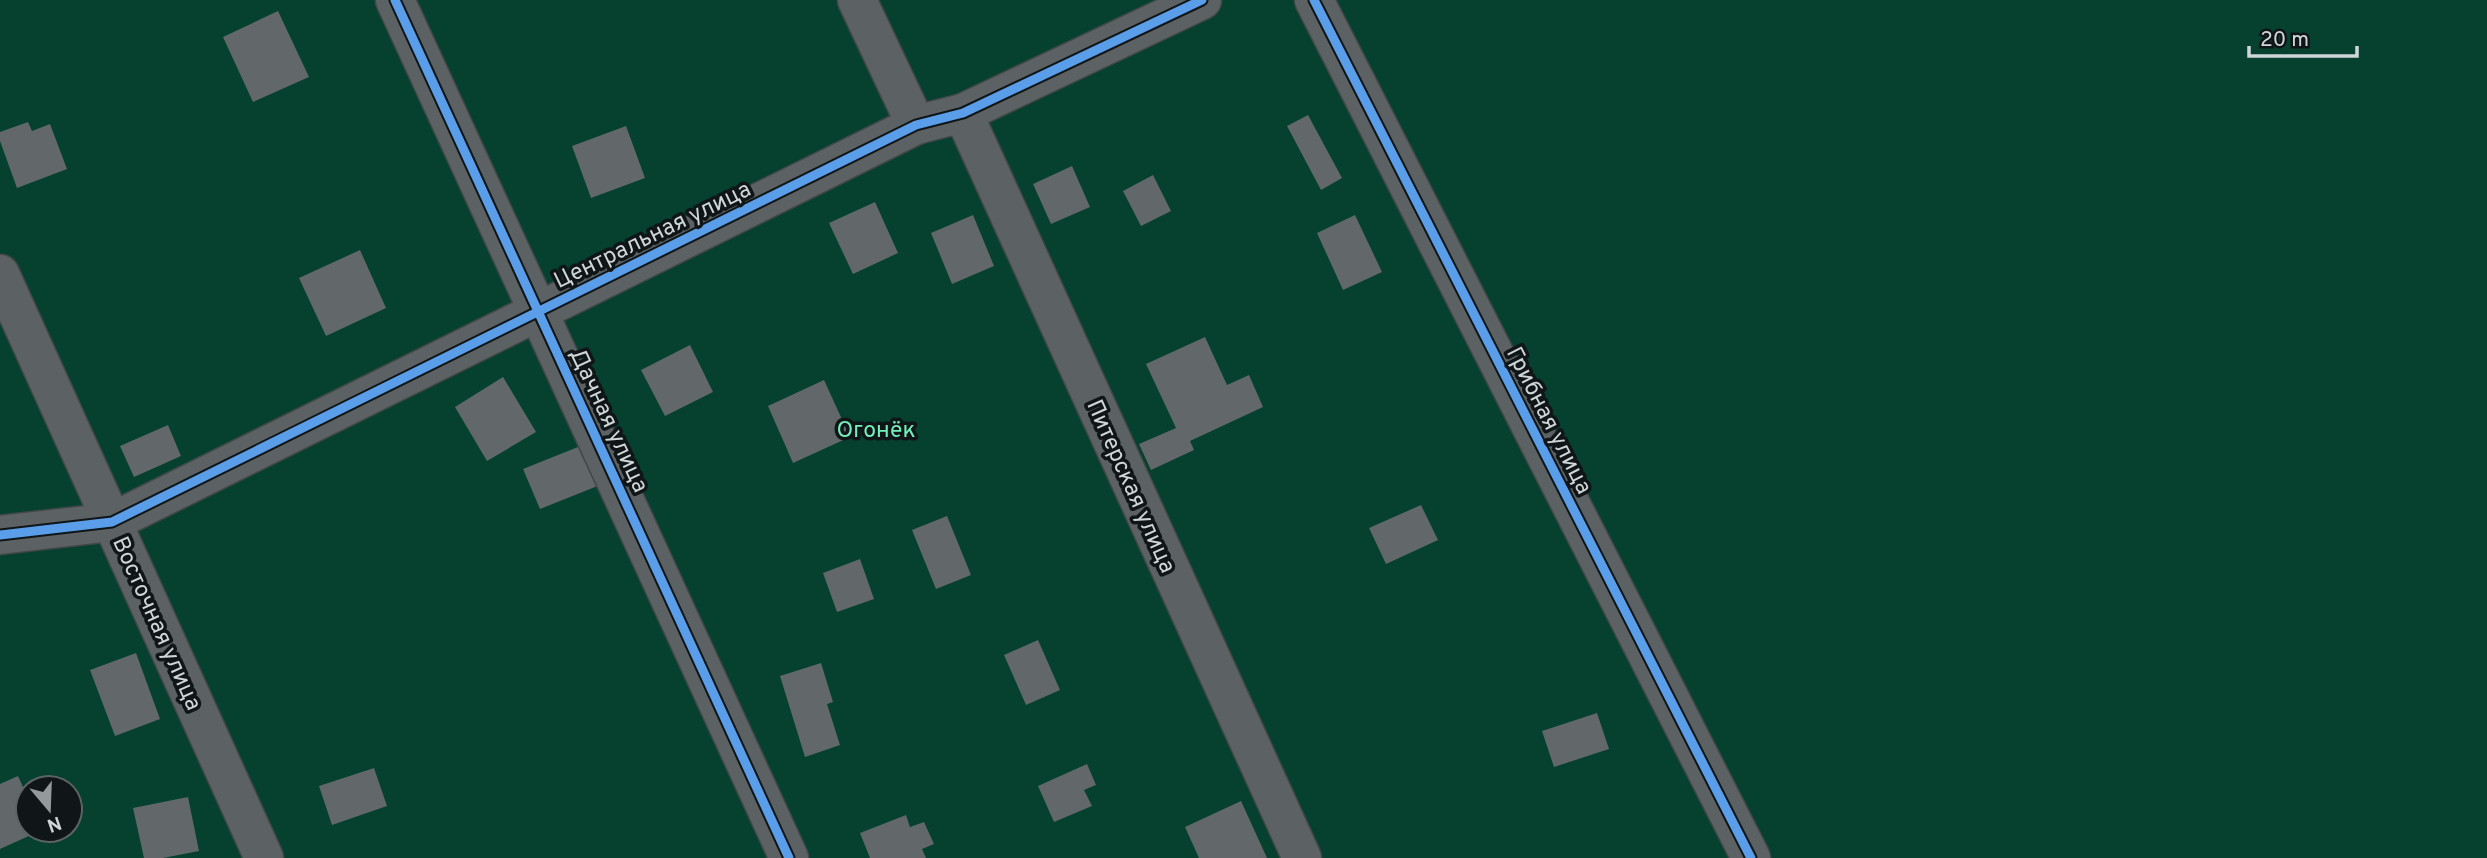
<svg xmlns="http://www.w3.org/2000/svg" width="2487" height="858" font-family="Overpass,sans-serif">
<rect width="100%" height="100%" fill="#262c2e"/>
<!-- green -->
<path fill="#05412e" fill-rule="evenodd" d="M0 0H2487V858H0ZM28 788H70V830H28Z"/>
<!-- building -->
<g fill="#62676a">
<polygon points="278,11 309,77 253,102 223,37"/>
<polygon points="1308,115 1342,178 1321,190 1287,126"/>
<polygon points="28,122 32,131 50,124 67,169 17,188 0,141 0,132"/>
<polygon points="626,126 645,178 591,198 572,146"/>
<polygon points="1072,166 1090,207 1051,224 1033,184"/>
<polygon points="1153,175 1171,211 1141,226 1123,191"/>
<polygon points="875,202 898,253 853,274 829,223"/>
<polygon points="973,215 994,266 952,284 931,233"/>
<polygon points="1355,215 1382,272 1343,290 1317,233"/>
<polygon points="360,250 386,308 326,336 299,278"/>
<polygon points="1205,337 1227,385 1249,375 1263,407 1190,441 1194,450 1151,470 1139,444 1176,428 1146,364"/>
<polygon points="690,345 713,392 665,416 641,370"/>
<polygon points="503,377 536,432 487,461 455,407"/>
<polygon points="824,380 850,437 793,463 768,406"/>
<polygon points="168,425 181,456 134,477 120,446"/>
<polygon points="583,445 600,485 540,509 523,469"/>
<polygon points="1421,505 1438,540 1386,564 1369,528"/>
<polygon points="947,516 971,575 936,589 912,530"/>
<polygon points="860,559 874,599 837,612 823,573"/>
<polygon points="1038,640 1060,690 1026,705 1004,655"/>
<polygon points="136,653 160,719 115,736 90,670"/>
<polygon points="821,663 833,702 827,704 840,745 805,757 780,676"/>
<polygon points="1597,713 1609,749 1554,767 1542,731"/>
<polygon points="1087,764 1096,785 1084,790 1092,806 1054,822 1038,786"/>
<polygon points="374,768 387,806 332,825 319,786"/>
<polygon points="18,776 28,798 28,830 42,830 0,849 0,784"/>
<polygon points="188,797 199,851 163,858 144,858 133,808"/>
<polygon points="1241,801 1267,858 1199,858 1185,827"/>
<polygon points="906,815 910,827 924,822 934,844 922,849 926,858 870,858 860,833"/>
</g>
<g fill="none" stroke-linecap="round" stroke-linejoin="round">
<defs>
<g id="minor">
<polyline points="395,0 789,858"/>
<polyline points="857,0 916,125"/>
<polyline points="1314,0 1751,858"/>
<polyline points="963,113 1302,858"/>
<polyline points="0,274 264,858"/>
<polyline points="0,535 112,522 916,125 963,113 1202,0"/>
</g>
</defs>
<!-- minor casing -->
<use href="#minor" stroke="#424748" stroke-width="41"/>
<!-- minor -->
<use href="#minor" stroke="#5c6263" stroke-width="38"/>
<defs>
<g id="cycleway">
<polyline points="395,0 789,858"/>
<polyline points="1314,0 1751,858"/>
<polyline points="0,535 112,522 916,125 963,113 1202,0"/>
</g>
</defs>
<!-- cycleway casing -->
<use href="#cycleway" stroke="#101617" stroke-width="13"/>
<!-- cycleway -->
<use href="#cycleway" stroke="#5a9eea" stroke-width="9"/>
</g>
<g text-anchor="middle" stroke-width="7" stroke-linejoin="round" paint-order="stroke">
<!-- street labels -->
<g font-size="23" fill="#ced6d8" stroke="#101617">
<text transform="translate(652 234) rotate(-26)" y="8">Центральная улица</text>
<text transform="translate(610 420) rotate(65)" y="8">Дачная улица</text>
<text transform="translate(1550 420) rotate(63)" y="8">Грибная улица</text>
<text transform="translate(1132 486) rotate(66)" y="8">Питерская улица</text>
<text transform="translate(158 623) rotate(66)" y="8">Восточная улица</text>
</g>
<!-- park labels -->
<g font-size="23" fill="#72f1bc" stroke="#101617">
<text x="876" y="437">Огонёк</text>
</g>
</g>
<!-- north arrow -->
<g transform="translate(49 809) rotate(161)"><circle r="33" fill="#101617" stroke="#5c6364" stroke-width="2"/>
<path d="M0-5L12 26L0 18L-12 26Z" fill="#939a9c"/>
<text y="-10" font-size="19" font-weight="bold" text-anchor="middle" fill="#ced6d8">N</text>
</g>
<!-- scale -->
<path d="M2249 46v10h108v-10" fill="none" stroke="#ced6d8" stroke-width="3.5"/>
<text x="2260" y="46" font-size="21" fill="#ced6d8" stroke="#101617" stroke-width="5" paint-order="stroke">20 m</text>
</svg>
